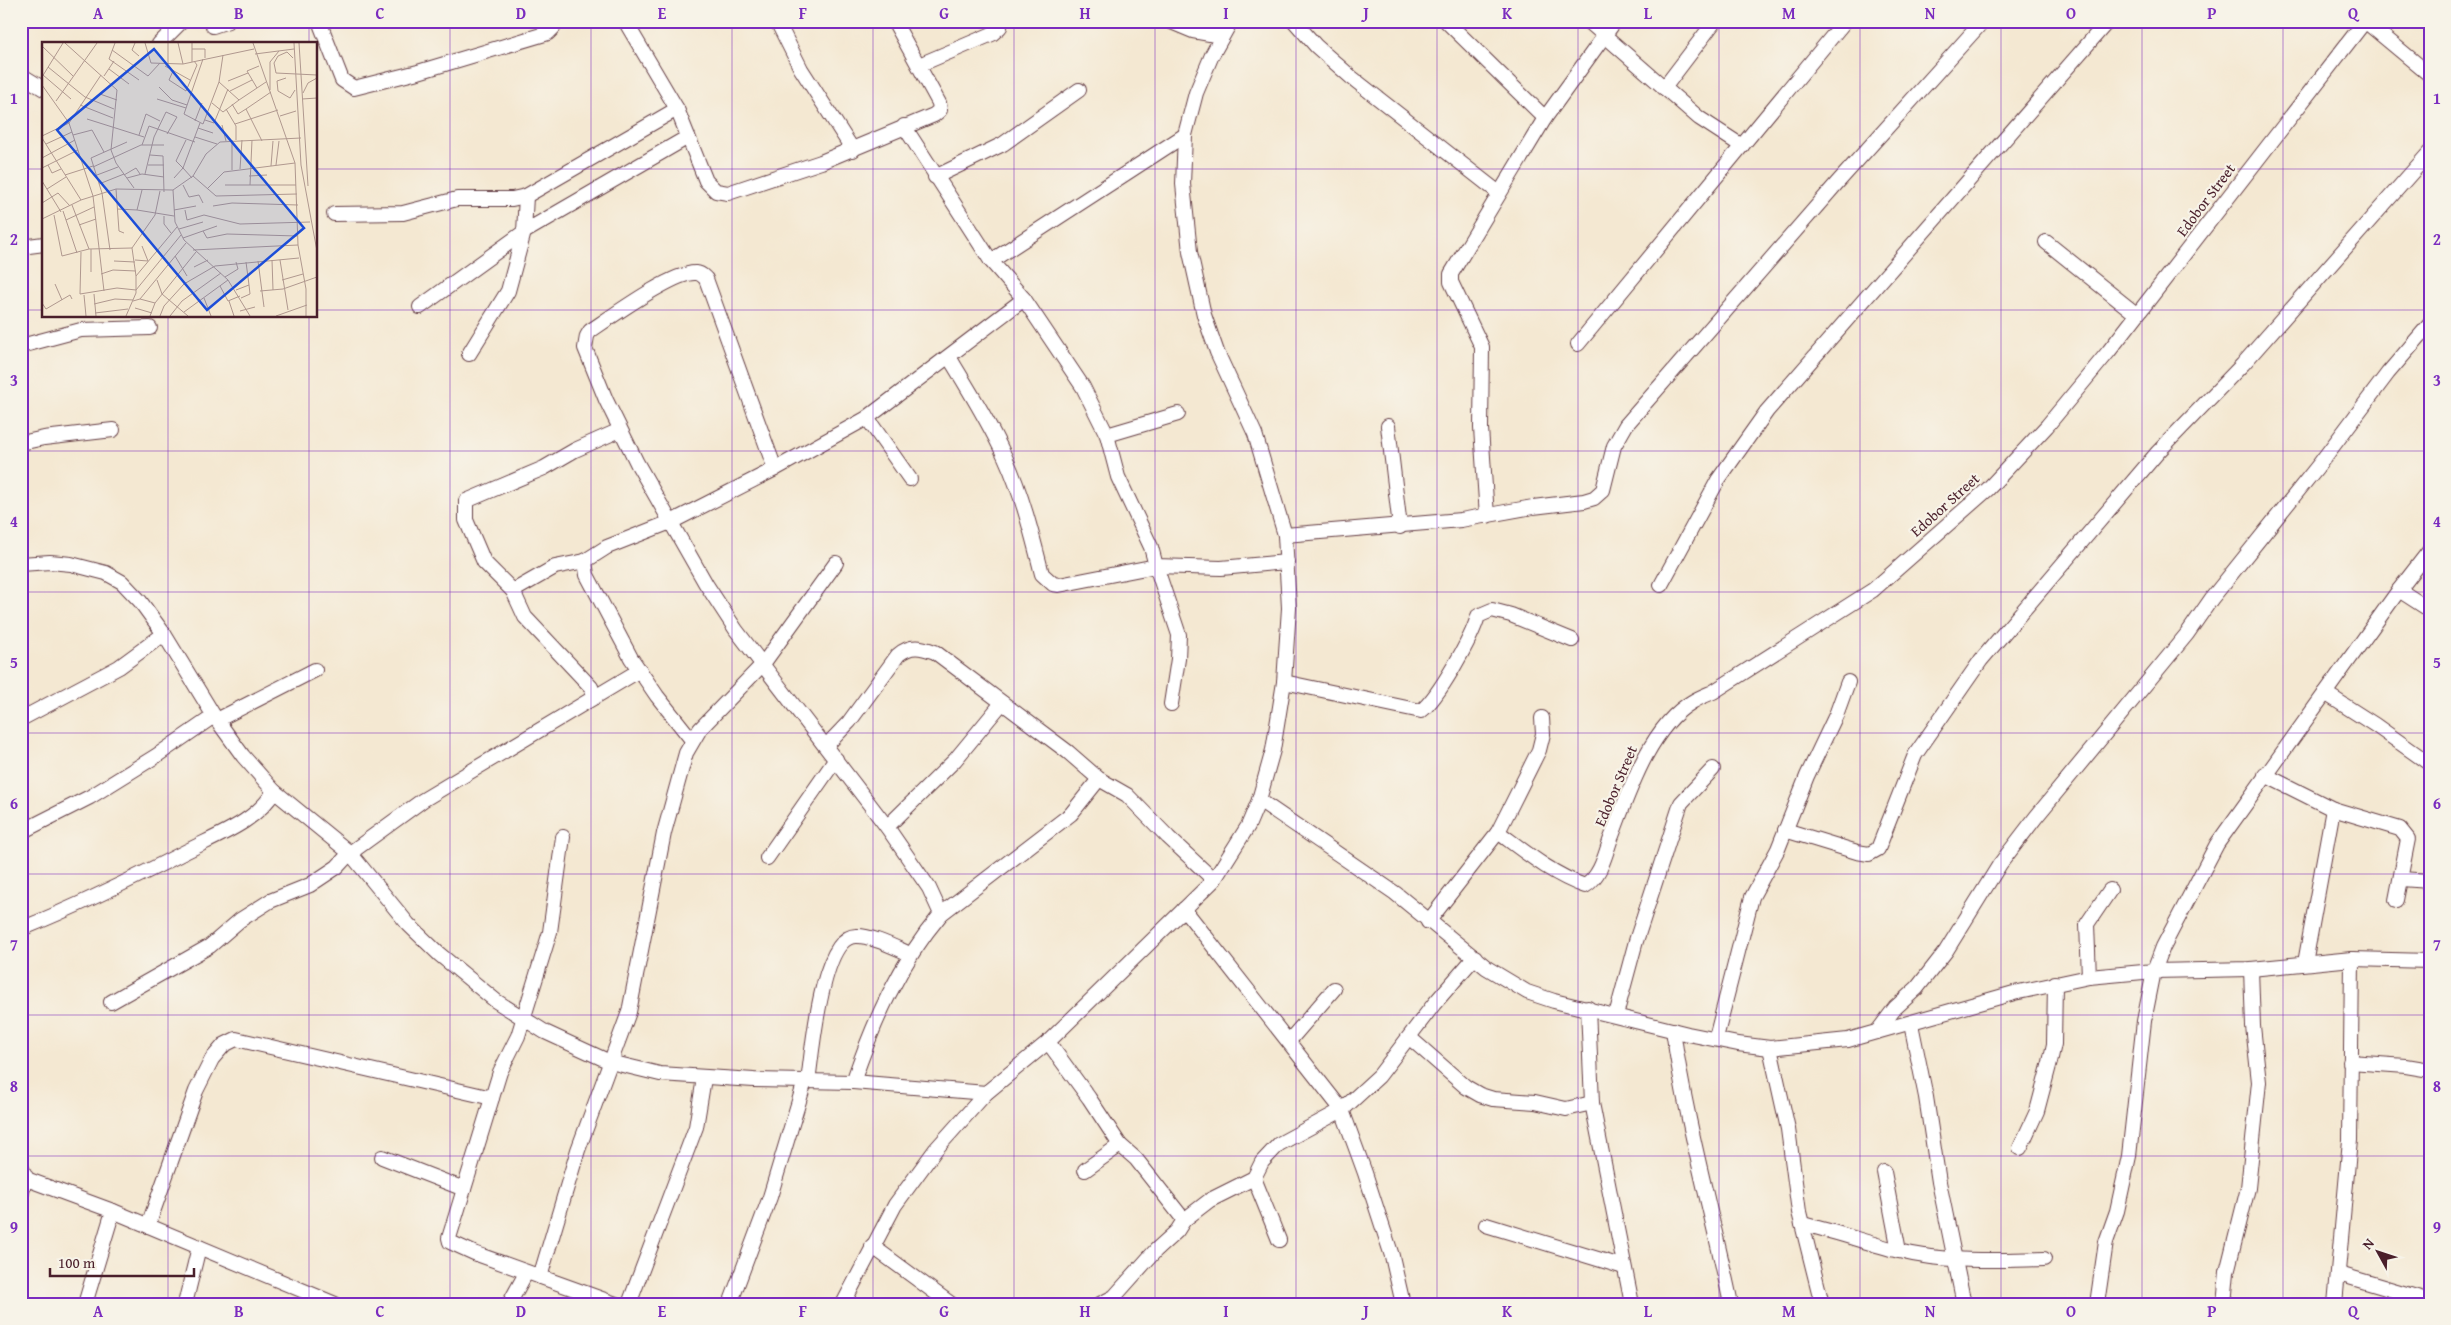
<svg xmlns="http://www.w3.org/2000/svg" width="2451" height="1325" font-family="'Gentium Book Plus',serif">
<rect width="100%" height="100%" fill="#f7f3e8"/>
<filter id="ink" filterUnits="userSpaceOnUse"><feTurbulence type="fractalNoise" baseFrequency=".02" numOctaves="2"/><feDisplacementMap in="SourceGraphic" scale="10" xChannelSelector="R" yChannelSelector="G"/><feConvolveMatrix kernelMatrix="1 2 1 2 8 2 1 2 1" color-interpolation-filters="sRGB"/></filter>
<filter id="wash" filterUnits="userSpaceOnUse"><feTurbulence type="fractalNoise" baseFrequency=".0096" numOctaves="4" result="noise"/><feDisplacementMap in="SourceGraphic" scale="20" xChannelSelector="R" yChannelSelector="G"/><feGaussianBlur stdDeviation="1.12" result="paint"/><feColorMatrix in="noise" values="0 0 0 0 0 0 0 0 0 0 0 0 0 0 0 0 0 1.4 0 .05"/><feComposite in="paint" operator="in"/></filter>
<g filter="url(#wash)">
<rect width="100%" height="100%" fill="#f4e8d2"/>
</g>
<g filter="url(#ink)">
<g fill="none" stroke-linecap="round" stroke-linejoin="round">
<defs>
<g id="minor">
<polyline points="319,21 342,80 354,88 418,72 548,33 553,28 555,21"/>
<polyline points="625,21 677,109 706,181 716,191 728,193 821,162 934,115 940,110 939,103 894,21"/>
<polyline points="777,21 801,69 853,150"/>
<polyline points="1169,21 1193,31 1221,36"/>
<polyline points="1294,21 1316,46 1351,77 1499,193"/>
<polyline points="1446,21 1545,118"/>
<polyline points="1588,21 1699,118 1742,146"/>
<polyline points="2365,21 2430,75"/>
<polyline points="213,26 228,21"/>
<polyline points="159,44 182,21"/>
<polyline points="919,65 992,34 1000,27 1000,21"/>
<polyline points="21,75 44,89"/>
<polyline points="1664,88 1715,21"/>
<polyline points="904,126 991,261 1024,299 1083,387 1107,435 1118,477 1151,547 1156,566 1221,568 1287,562"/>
<polyline points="935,177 1003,144 1079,90"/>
<polyline points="334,214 403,213 457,199 512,199 526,196 677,109"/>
<polyline points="2046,242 2136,314"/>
<polyline points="21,247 44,244"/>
<polyline points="991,261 1185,135"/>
<polyline points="420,307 524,232 688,137"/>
<polyline points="1578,344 1845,21"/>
<polyline points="21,346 81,330 150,328"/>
<polyline points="469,354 508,291 524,232 526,196"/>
<path d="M949 357C969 390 989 422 1005 457 1022 494 1032 534 1042 574L1053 584 1059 585 1156 566 1179 635 1178 659 1171 704"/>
<polyline points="867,418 910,479"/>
<polyline points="1388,426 1400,527"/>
<polyline points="1107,435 1178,414"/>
<polyline points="21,443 44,438 113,430"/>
<path d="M775 469 706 279C703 276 701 273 696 273 674 271 611 317 590 331L587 336 585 348 606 400 637 463 706 584 736 630 887 827 929 888 941 914"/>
<polyline points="1487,516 1481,428 1482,347 1451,282 1451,274 1545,118 1615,21"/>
<polyline points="1285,535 1461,520 1533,507 1584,501 1594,498 1603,490 1614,446 1626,425 1837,183 1983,21"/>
<polyline points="21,564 50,562 71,564 106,573 122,582 140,601 164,634 214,716 243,756 274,791 350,853 408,924 439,954 496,1001 545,1032 610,1062 660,1074 754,1080 853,1082 986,1093"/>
<polyline points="1661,585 1718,480 1767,411 2108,21"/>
<polyline points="2399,590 2430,610"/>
<polyline points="513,591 555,567 585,561"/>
<path d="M1284 682 1421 711C1438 698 1472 638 1478 616L1492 610 1511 615 1572 640"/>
<polyline points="2325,693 2375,725 2430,764"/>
<polyline points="595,697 591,687 525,617 513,591 484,562 466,520 466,501 544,468 575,450 620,430"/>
<polyline points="21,719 119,667 164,634"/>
<polyline points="217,720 315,670"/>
<polyline points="692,740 657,696 631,658 587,575 585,561 607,547 673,521 775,469 867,418 1024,299"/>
<path d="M826 746 849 722 898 655C911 644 921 647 935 652L1068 752 1099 779 1127 795 1168 837 1214 880"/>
<polyline points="2265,775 2333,809 2305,963"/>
<polyline points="1259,800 1395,893 1487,968 1527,992 1554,1001 1688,1034 1738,1044 1770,1048 1848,1040 2014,993 2089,977 2154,971 2251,969 2352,959 2430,961"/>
<polyline points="2333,809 2400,829 2408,839 2396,900"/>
<polyline points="887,827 955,760 1002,703"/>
<polyline points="1785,830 1857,852 1869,854 1878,849 1915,755 1981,660 2158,452 2243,364 2430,152"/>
<polyline points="21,832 90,797 156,756 214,716"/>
<path d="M1498 832C1525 852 1553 875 1585 886 1600 877 1605 856 1610 841 1627 797 1649 727 1692 702 1698 698 1706 695 1713 692L1873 590 1988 489 2047 426 2109 351 2365 21"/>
<polyline points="563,837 550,932 518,1036 500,1072 449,1238 450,1242 474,1253 616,1304"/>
<polyline points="767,858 836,759"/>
<polyline points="2401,879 2430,881"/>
<polyline points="1184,909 1342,1110 1365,1173 1392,1256 1403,1304"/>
<polyline points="1428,922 1498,832 1539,750 1543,734 1542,718"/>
<path d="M21 929C78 906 133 879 187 851 216 836 258 821 274 791"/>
<polyline points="2089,977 2087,924 2110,890"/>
<polyline points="111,1002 210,946 240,920 270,901 310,885 337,867 350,853 423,800 640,670"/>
<polyline points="1588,1008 1592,1103 1632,1304"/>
<polyline points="1616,1015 1636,941 1681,803 1713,769"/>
<polyline points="1911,1024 1926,1097 1939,1182 1964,1304"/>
<path d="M1673 1030C1686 1122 1712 1213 1731 1304"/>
<polyline points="1877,1032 1895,1008 1917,988 1946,951 2000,864 2036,817 2187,634 2212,598 2318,466 2388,373 2430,324"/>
<polyline points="1410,1038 1466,1087 1480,1095 1493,1099 1535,1102 1566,1109 1592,1103"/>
<polyline points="1716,1038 1752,897 1778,849 1807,776 1836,715 1848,682"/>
<polyline points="1289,1041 1334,989"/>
<polyline points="1048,1042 1089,1098 1120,1145 1136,1159 1184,1220 1210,1200 1254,1178 1262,1162 1279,1144 1342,1110 1379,1076 1434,1004 1475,957"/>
<polyline points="1770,1048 1788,1129 1799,1212 1822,1304"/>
<polyline points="2350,1062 2406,1066 2430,1070"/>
<path d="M808 1082C812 1054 821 936 856 936 871 935 896 948 910 954"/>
<path d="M853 1082C874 1021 899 964 941 914L1071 814 1099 779"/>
<polyline points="2020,1148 2037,1111 2050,1062 2054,1044 2055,983"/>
<polyline points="382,1157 464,1189"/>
<polyline points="1085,1170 1120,1145"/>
<polyline points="1884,1172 1899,1251"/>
<polyline points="21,1177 113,1211 335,1304"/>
<polyline points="1254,1178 1279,1240"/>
<polyline points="21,1195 26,1177 22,1169"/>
<path d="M1802 1224C1835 1231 1866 1243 1899 1251 1946 1263 1996 1260 2044 1259"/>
<polyline points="1486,1225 1624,1267"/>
<polyline points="148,1226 196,1091 212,1059 224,1045 236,1039 492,1098"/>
<polyline points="872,1246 951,1304"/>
<polyline points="2339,1274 2430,1301"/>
<polyline points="540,1277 578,1150 629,1012 664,833 686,753 700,729 763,664 836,563"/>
<polyline points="85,1304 113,1211"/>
<polyline points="185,1304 199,1247"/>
<polyline points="509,1304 526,1273"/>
<polyline points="629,1304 696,1127 704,1078"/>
<polyline points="730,1304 770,1197 805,1081"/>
<polyline points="843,1304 895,1205 936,1149 986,1093 1048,1042 1214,880 1248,826 1259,800 1273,750 1284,682 1289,608 1285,535 1255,434 1217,352 1204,315 1190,252 1183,184 1185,135 1196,93 1212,55 1231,21"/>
<polyline points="1100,1304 1114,1297 1156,1250 1177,1231 1184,1220"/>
<polyline points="2097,1304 2106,1242 2117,1211 2129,1156 2144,1021 2154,971 2163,947 2217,844 2399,590 2430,550"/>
<polyline points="2224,1304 2227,1272 2248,1188 2259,1082 2253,1026 2251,969"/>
<polyline points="2335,1304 2350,1140 2352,959"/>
</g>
</defs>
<!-- minor casing -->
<use href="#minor" stroke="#643d44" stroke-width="16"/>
<!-- minor -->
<use href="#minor" stroke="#fff" stroke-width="14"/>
</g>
</g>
<!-- grid -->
<path fill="none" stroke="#7b2cbf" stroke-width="1" stroke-opacity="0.55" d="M168 21V44M309 21V44M450 21V1304M591 21V1304M732 21V1304M873 21V1304M1014 21V1304M1155 21V1304M1296 21V1304M1437 21V1304M1578 21V1304M1719 21V1304M1860 21V1304M2001 21V1304M2142 21V1304M2283 21V1304M21 169H44M316 169H2430M21 310H44M316 310H2430M168 316V1304M309 316V1304M21 451H2430M21 592H2430M21 733H2430M21 874H2430M21 1015H2430M21 1156H2430"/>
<g text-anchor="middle" stroke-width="4.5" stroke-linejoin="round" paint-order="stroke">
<!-- street labels -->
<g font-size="15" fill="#4a1f2b" stroke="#f7f3e8">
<text transform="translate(2206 200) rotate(-53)" y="5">Edobor Street</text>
<text transform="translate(1945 505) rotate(-42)" y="5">Edobor Street</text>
<text transform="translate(1616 786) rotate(-67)" y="5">Edobor Street</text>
</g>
</g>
<!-- overview -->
<g transform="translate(42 42)">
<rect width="275" height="275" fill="#f4e8d2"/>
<path fill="none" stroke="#b0988f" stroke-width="1" d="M23 1 75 48 69 108 74 121 92 146M73 1 67 17 97 38M93 1 90 8 97 14M103 1 109 21 141 22M126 1V22M136 1 141 22 212 7M211 1 253 121M252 1 259 123 275 209M257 1 266 144M0 4 31 34M150 7H163V16M70 8 106 34 118 21M213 12 252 7M181 13 177 40 197 58 224 40M251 16 245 10 236 14 232 21 234 31 275 33M161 17 142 72 161 82 177 40M150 20V1M123 24 148 38M6 25 43 55M67 27 87 42M131 29 127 38 144 49 155 23 152 19M1 33 29 57M62 34 72 19M0 35 21 1M244 36 235 39 236 49 248 56 253 48M186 39 206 31M0 43 27 81 51 154 62 249M117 45 130 58 145 63M215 46 205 29 217 24M228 48V20L237 9M188 49 210 38M261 51 266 41 275 36M58 52 75 58M43 55 72 67M115 57 144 66M260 57 275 56M14 59 55 1M170 61 181 70 197 58M190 62 196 72 204 67M38 63 71 76M184 67 194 84V98M238 74 254 69M45 77 102 95M163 78 172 81 186 47M153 79 160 61M193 82 236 68M180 83 184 99M156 86 171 91M31 93 50 88 62 110M97 93 104 72 118 79M0 94 27 81 59 33M153 95 175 102M0 96 39 158M220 99 204 67 229 50M4 102 30 90M100 103 107 84 153 100M108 113 121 114 122 150M0 116 33 98M6 123 10 131 19 127M106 123H122M234 123 237 99M229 124 231 99M51 125 99 103H122M0 126 36 108M198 127 200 98M190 128V98M103 132 112 95 124 70 135 75 125 92M23 133 51 124M55 133 76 125M82 133 94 126 98 132M151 134 174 154 255 152M207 134 225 133M85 136 100 132 122 135M132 136 141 126 134 119 144 98M150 136 141 126 158 81M0 139 19 170M57 142 82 132M141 143 147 155 157 153 161 161M183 143H254M208 143 210 98M5 147 24 135M74 147 77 189 82 191M165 147 182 130 253 121 256 203 264 247V274M100 148 95 168 132 174M131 148 133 180 142 198 186 238 208 274M0 161 16 151 28 164M30 163 47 207M171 164 190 161 256 163M75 167 95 168M132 168 154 164M143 168 145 178 162 173 198 182 268 180M21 169 35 211M12 173 20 214 47 207 90 206M122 174V182L129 191M0 177 39 158 74 147 131 148 151 134 164 112 178 100 259 96M24 178 52 165M37 183 54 177M137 187 161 180M161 189 165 196 185 192 255 194M141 196 175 184M49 207V230M68 208 60 151 49 116 85 100M151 208 256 203M39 210 38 252 75 246 94 248 139 193M133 214 145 234M93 218 106 219 100 204M230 218 231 248M238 218 246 268M72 219 93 220M216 219 222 265M152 225 166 218M59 232 71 228 94 229M94 234 90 206 113 173 118 149M183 235 196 227 194 220M115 238 120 252 146 274M240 238 261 232M13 242 20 258M178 244 186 259 198 254M194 248 207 243 204 220M218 249 241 247 275 235M52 252 54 274M42 253 44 274M162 256 169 274M199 256 208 252 207 243M98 257 113 261M91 259 98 257 144 201M187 259 192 274M0 261 4 267 28 253 30 257M52 262 73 257 91 258M93 266 110 271M198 269 213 265M142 270 186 238M53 271 86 267M84 274 94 251V234L135 185M108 274 113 261 154 210M118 274 122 264 142 242 173 224 257 216M128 274 140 259 179 231M234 274 265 263"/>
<path fill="#1d4ed8" fill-opacity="0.15" stroke="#1d4ed8" stroke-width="2.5" d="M112 7 262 186 165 268 15 88Z"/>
<rect width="275" height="275" fill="none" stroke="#4a1f2b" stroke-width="2.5"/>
</g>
<!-- margin -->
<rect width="2451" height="1325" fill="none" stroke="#f7f3e8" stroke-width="55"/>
<!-- north arrow -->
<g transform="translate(2378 1252) rotate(310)" stroke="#f7f3e8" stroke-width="4" paint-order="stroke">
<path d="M0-4L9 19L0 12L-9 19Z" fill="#4a1f2b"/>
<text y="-8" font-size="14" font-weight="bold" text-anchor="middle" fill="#4a1f2b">N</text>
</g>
<!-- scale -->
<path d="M50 1268v8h144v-8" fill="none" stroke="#4a1f2b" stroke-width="2.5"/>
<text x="58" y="1268" font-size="15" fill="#4a1f2b" stroke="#f7f3e8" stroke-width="4" paint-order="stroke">100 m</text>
<rect x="28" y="28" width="2396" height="1270" fill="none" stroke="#7b2cbf" stroke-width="2"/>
<g font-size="16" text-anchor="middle" font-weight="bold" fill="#7b2cbf">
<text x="98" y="19">A</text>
<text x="239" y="19">B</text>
<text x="380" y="19">C</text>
<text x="521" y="19">D</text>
<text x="662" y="19">E</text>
<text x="803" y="19">F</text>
<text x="944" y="19">G</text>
<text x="1085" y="19">H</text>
<text x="1226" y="19">I</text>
<text x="1366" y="19">J</text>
<text x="1507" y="19">K</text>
<text x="1648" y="19">L</text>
<text x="1789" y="19">M</text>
<text x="1930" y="19">N</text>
<text x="2071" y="19">O</text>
<text x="2212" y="19">P</text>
<text x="2353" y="19">Q</text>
<text x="14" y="104">1</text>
<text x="2437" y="104">1</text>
<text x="14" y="245">2</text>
<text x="2437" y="245">2</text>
<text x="14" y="386">3</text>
<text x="2437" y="386">3</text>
<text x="14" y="527">4</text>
<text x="2437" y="527">4</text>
<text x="14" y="668">5</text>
<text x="2437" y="668">5</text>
<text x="14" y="809">6</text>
<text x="2437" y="809">6</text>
<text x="14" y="950">7</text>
<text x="2437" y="950">7</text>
<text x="14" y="1092">8</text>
<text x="2437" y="1092">8</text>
<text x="14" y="1233">9</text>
<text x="2437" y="1233">9</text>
<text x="98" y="1317">A</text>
<text x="239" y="1317">B</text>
<text x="380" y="1317">C</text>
<text x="521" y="1317">D</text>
<text x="662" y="1317">E</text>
<text x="803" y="1317">F</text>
<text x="944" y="1317">G</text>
<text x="1085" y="1317">H</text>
<text x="1226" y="1317">I</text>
<text x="1366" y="1317">J</text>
<text x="1507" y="1317">K</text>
<text x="1648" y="1317">L</text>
<text x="1789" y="1317">M</text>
<text x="1930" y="1317">N</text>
<text x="2071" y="1317">O</text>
<text x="2212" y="1317">P</text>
<text x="2353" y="1317">Q</text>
</g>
</svg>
